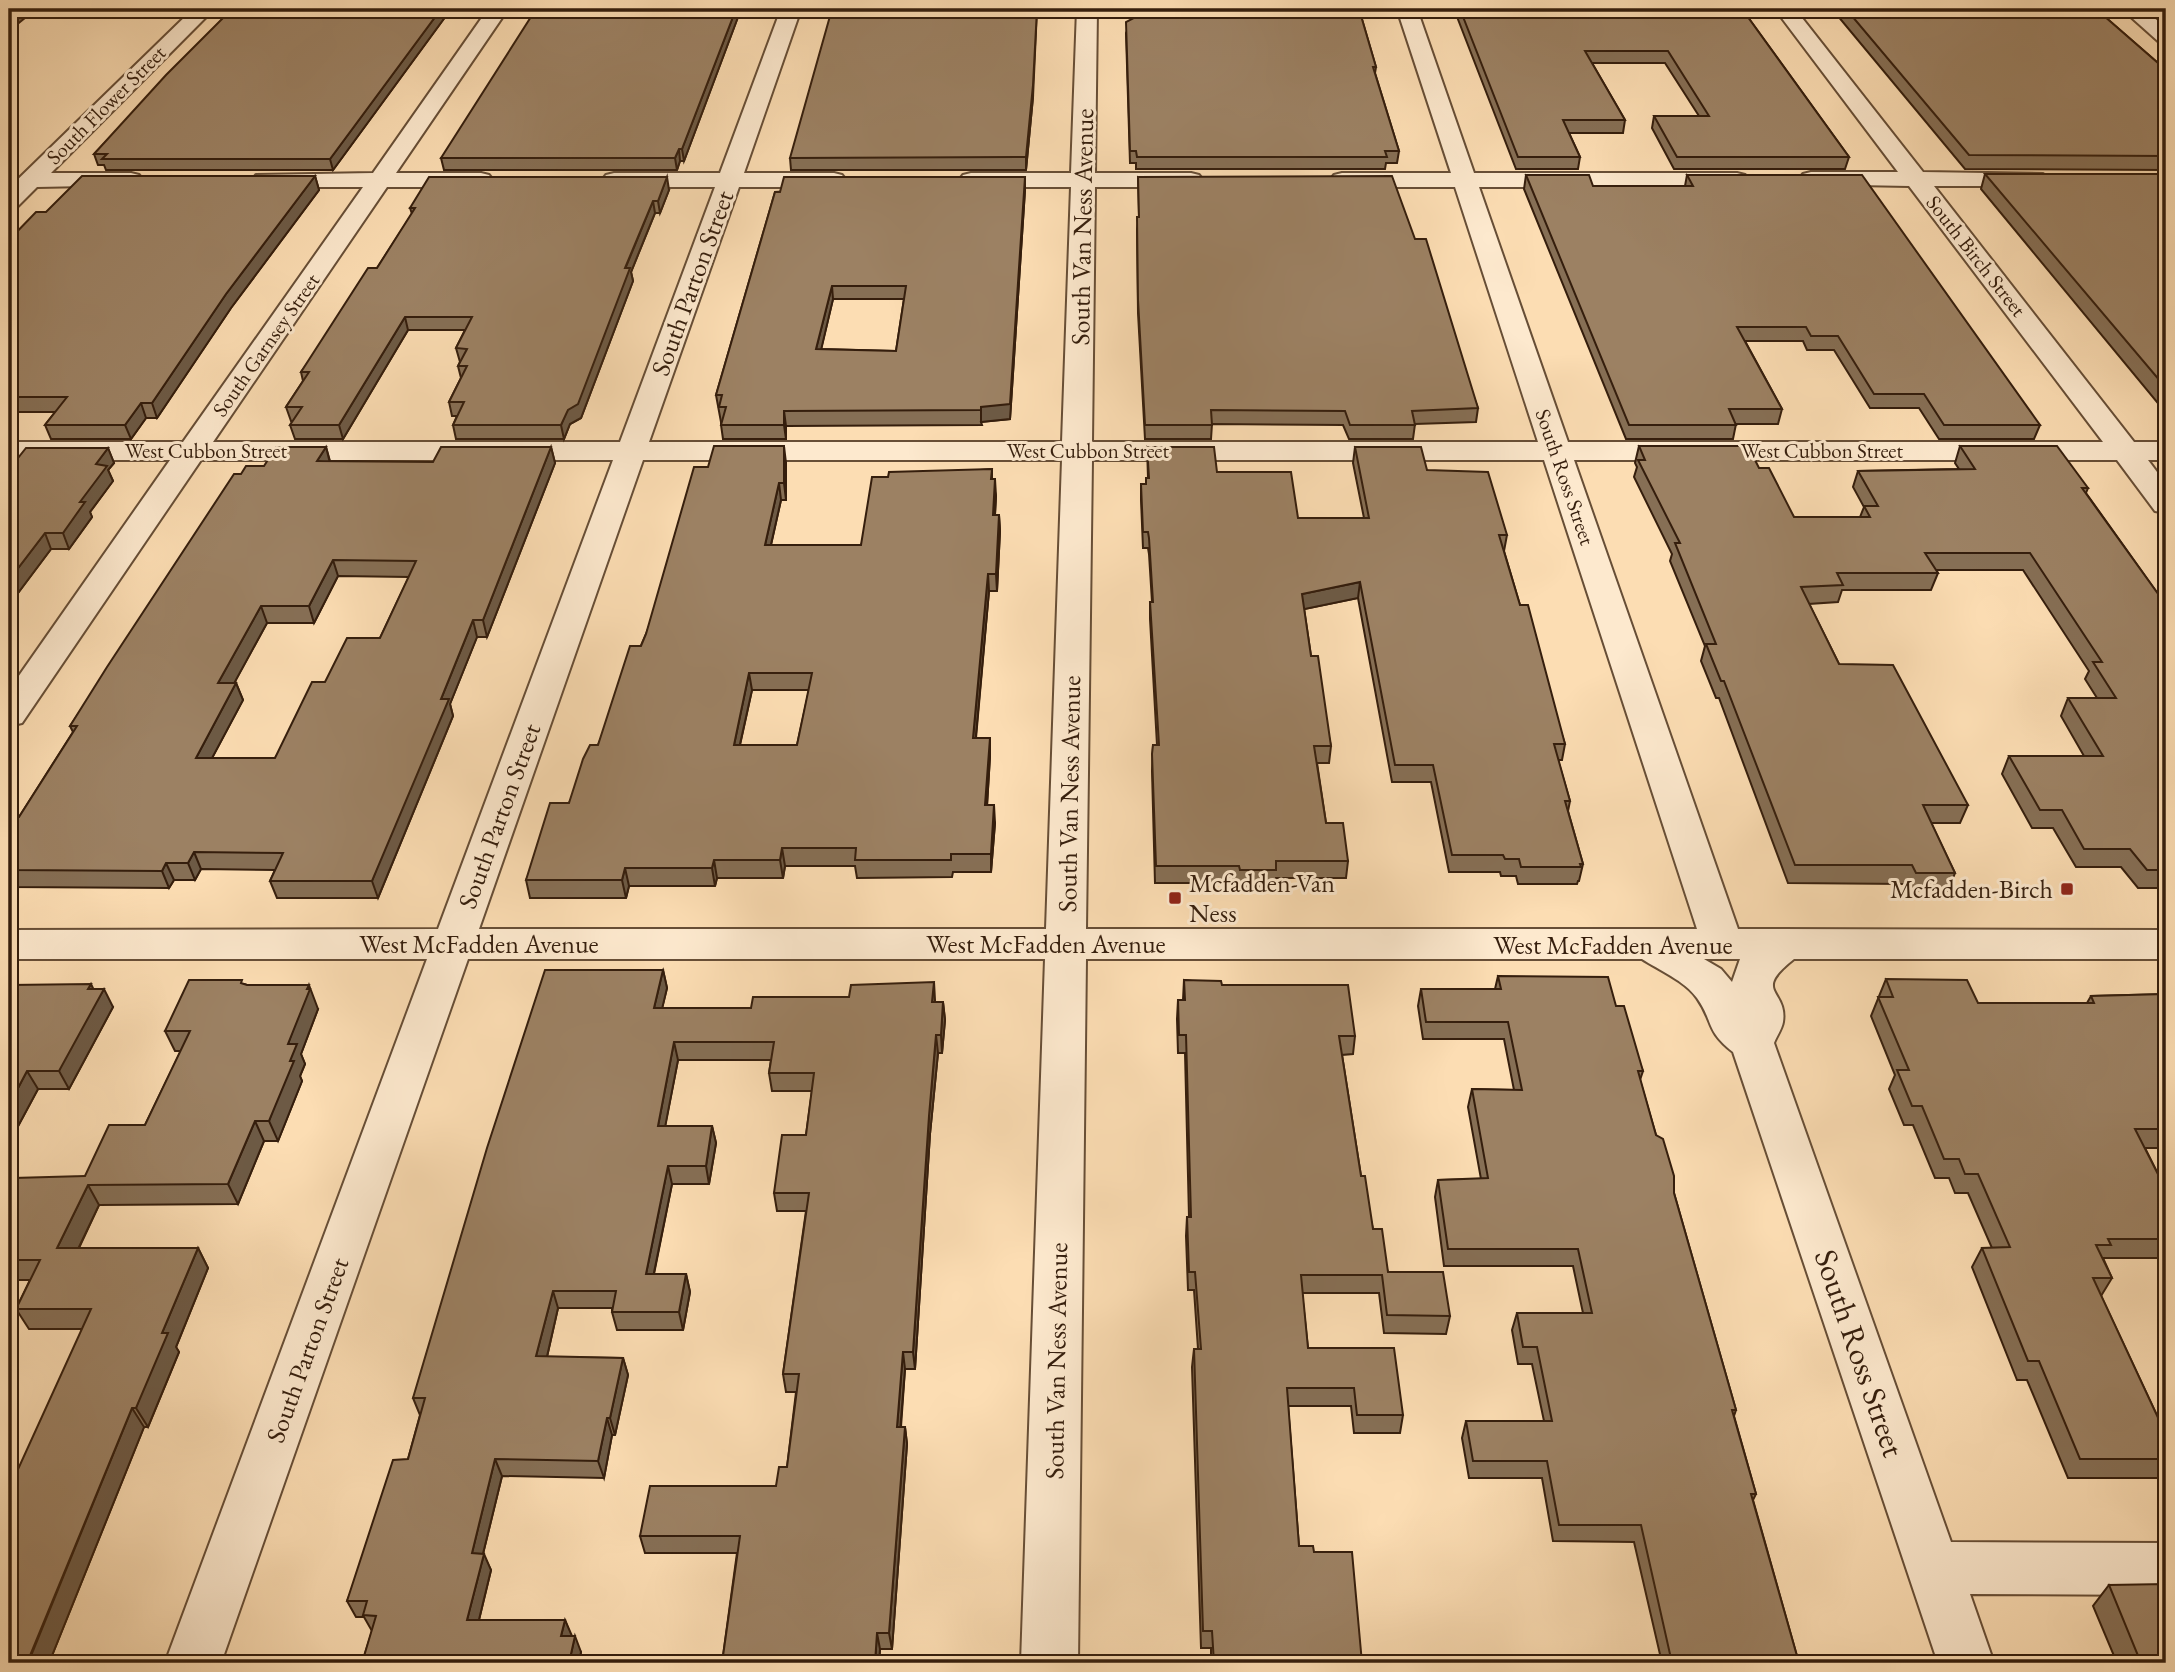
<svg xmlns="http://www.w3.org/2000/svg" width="2175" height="1672" font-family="'EB Garamond',serif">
<rect width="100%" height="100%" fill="#fcddb3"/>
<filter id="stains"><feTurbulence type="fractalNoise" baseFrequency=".00286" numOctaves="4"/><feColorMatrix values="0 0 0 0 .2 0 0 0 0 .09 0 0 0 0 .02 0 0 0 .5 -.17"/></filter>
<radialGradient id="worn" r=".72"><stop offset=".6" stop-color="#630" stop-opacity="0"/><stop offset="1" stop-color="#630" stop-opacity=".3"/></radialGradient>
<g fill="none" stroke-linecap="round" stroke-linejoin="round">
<defs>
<g id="minor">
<polygon points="193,9 214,9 51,173 131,173 139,175 143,180 139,185 37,187 18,206 9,208 9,188"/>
<path d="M488 9H508L396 173H481L489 175 493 180 489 185 481 187H387L213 442H620L715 187H614L606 185 602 180 606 175 614 173H720L781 9H801L744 173H834L842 175 846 180 842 185 834 187H739L649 442H1062L1071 187H971L963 185 959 180 963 175 971 173H1071L1077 9H1097L1095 173H1191L1199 175 1203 180 1199 185 1191 187H1095L1092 442H1538L1455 187H1342L1334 185 1330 180 1334 175 1342 173H1451L1397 9H1417L1474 173H1737L1745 175 1749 180 1745 185 1737 187H1479L1568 442H2103L1909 186 1803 184 1799 179 1803 174 1811 172H1898L1775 9H1795L1923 172 2043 174 2047 179 2043 184 2035 186H1934L2134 442H2166V460H2148L2166 484V513L2155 511 2117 460H1574L1738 929 2166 930V959H1794C1751 993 1788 989 1783 1022 1782 1029 1776 1037 1774 1043L1951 1542 2166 1543V1595L1970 1594 1994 1663H1938L1733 1052C1705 1030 1714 1022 1697 998 1685 981 1659 970 1642 959H1086L1078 1663H1021L1045 959H468L221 1663H165L427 959H9V930L438 929 613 460H201L22 723 9 726V690L170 460H9V442H183L363 187H264L256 185 252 180 256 175 373 173ZM643 460H1062L1046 929H479ZM1092 460H1544L1697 929H1086ZM1704 959H1740L1732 982 1721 969Z"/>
<polygon points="2122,9 2144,9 2166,28 2166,44 2159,42"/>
</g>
</defs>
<!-- minor casing -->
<use href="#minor" stroke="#674e36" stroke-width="4"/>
<!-- minor -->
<use href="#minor" fill="#fde9ce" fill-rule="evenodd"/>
</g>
<!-- wall -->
<g fill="#866f55" stroke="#351e0d" stroke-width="2" fill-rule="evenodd">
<polygon points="232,9 451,9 333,170 106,170 104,165 98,165 94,154"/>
<polygon points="741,9 684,161 680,161 677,170 444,170 441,158"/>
<polygon points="1133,9 1359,9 1376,67 1375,73 1399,151 1397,163 1386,163 1385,169 1136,169 1136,163 1130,163 1126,33 1134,18"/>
<polygon points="1454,9 1742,9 1849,157 1845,169 1674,169 1652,128 1654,116 1699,116 1665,63 1592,63 1625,120 1623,133 1569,133 1580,157 1578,169 1516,169"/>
<polygon points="1832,9 2096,9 2166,70 2166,170 1965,169"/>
<polygon points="1033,97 1026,170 791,170 790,158"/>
<polygon points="1985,174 2166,174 2166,413 1981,189"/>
<polygon points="1526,175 1593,186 1685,186 1687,175 2040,425 2034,439 1939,439 1919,408 1870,408 1834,350 1807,350 1803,341 1745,341 1782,409 1778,424 1736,424 1733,439 1626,439 1524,189"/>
<polygon points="315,176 319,190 231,308 157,418 146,418 131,439 51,439 45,425 55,412 9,412 9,240 46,212"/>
<path d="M1025 177V190L1010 419 981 422 982 425 786 426V439H723L721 425V422L716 395 775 192ZM833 299H904L896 351 821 349Z"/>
<polygon points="1138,177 1415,239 1478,408 1476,422 1415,424 1413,439 1349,439 1343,425 1212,424 1211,439 1145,439 1138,313 1137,229 1139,217"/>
<polygon points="669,190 660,213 655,213 631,272 633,281 581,418 570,424 564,439 456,439 453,425 457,416 452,416 449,402 461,378 458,366 460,362 456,348 465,330 408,330 343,439 295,439 290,425 293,421 291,421 286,407 303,381 301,372 377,268 412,214 410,208"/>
<polygon points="1639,446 1759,468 1794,517 1860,517 1864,507 1853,487 1858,471 1959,469 1955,463 1960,446 2088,488 2086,493 2166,605 2166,888 2138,888 2121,867 2076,867 2053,828 2032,828 2002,774 2009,756 2084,756 2061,716 2068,698 2097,698 2085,679 2089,671 2023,570 1936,570 1938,573 1931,590 1842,590 1838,602 1809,604 1839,664 1968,805 1960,823 1931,823 1955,873 1948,891 1908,891 1905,884 1788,883 1719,698 1716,698 1701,661 1705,646 1670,561 1672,554 1634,477 1637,467 1635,463"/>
<path d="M326 447 330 461 433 462 551 447 555 463 487 637H477L450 704 453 716 378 898H277L270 881 275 870 201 869 195 880H174L169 888 9 887V817H19L73 732 70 726 241 474ZM338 576 409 577 380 638 325 682 275 758H212L243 700 236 683H234L267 623H314Z"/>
<polygon points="1147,447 1217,472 1298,518 1364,518 1353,463 1355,447 1427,470 1507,535 1504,551 1520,605 1565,744 1562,760 1558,760 1570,801 1568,811 1583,864 1579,881 1578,881 1577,884 1518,884 1516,876 1501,876 1500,872 1449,872 1431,782 1392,782 1358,598 1304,609 1311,656 1331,746 1329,763 1317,763 1326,823 1348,861 1346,878 1276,878 1275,887 1239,887 1238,883 1155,883 1152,771 1153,745 1157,745 1150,619 1150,602 1152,602 1149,554 1148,548 1143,548 1141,500 1141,484 1146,484 1148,478"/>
<polygon points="108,448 114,463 108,470 113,481 90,512 92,517 69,549 51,549 9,605 9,463"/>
<path d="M786 463V500H781L771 545H861L888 477 992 469V479L996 496 995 515H999L1000 531 997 591H989L976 738H990V756L987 805 995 823 991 872H953L952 877 857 878 855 866H785L783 878H717L715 886H629L626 898H530L526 880 569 803 598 745 646 634 708 467ZM752 690H809L797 745H740Z"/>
<polygon points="663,970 667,988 662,1008 751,1008 943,1002 945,1020 942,1053 938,1053 930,1134 915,1369 905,1369 901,1427 905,1427 907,1444 892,1649 880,1649 879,1663 722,1663 737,1553 645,1553 640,1536 776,1486 787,1467 796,1392 786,1392 783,1374 806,1211 777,1211 774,1193 806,1135 812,1091 772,1091 769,1073 771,1060 678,1060 665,1126 712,1126 716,1143 709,1184 672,1184 654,1274 686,1274 690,1292 683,1330 617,1330 612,1312 612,1308 558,1308 547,1357 623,1358 628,1375 615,1435 612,1435 604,1478 502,1476 483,1554 491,1570 479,1620 565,1620 571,1636 581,1652 579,1663 362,1663 372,1631 364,1617 356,1617 347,1601 408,1459 420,1415 413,1398"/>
<polygon points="1498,976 1616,1006 1643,1071 1640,1080 1656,1135 1674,1193 1736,1410 1734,1416 1756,1494 1753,1500 1799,1663 1662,1663 1634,1542 1553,1541 1542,1478 1469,1478 1462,1438 1466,1421 1544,1421 1532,1364 1518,1364 1512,1330 1517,1313 1583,1313 1573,1266 1444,1266 1435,1197 1438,1180 1481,1179 1468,1107 1472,1089 1514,1090 1504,1039 1423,1039 1418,1006 1421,989 1495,989"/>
<polygon points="1886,979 1978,1003 2087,1003 2091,996 2166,994 2166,1148 2145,1148 2166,1190 2166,1258 2103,1258 2112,1278 2101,1296 2160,1422 2166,1422 2166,1478 2068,1478 2027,1380 2017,1380 1972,1267 1982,1248 1992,1248 1968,1193 1955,1193 1949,1178 1935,1178 1913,1125 1904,1125 1889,1089 1895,1075 1871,1016"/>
<polygon points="1184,980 1222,985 1355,1036 1353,1054 1342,1055 1361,1176 1373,1229 1388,1272 1450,1316 1446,1334 1384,1333 1379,1293 1302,1293 1308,1348 1403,1415 1400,1433 1354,1433 1351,1406 1288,1406 1299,1546 1314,1552 1362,1663 1211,1663 1211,1648 1201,1648 1192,1367 1194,1349 1198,1349 1194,1290 1188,1290 1186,1236 1187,1217 1189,1217 1185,1053 1178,1053 1177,1019 1178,1000 1183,1000"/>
<polygon points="244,984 318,1009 301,1054 305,1064 300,1076 302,1081 278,1141 264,1141 238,1204 99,1205 79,1248 198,1248 208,1268 176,1347 179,1352 148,1427 144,1427 49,1663 9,1663 82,1329 29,1329 16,1309 30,1280 9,1280 9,1186 85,1176 145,1125 181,1051 175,1051 165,1031"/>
<polygon points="9,985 93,989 113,1007 69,1089 38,1089 9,1143"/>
<polygon points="2109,1585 2166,1663 2117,1663 2093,1606"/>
</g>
<!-- shaded-wall -->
<g fill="#6d5a45" stroke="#351e0d" stroke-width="2">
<polygon points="9,9 36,9 9,31"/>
<polygon points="441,9 451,9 333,170 330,159"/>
<polygon points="736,9 741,9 684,161 682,149"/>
<polygon points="1037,9 1033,97 1026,170 1026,157"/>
<polygon points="679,149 680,161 677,170 675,158"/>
<polygon points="315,176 319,190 231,308 157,418 152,403 226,294"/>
<polygon points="667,177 669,190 660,213 658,201"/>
<polygon points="1025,177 1025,190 1010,419 981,422 981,407"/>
<polygon points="653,201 655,213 631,272 633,281 581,418 570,424 564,439 561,425"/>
<polygon points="832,286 833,299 818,363 816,349"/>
<polygon points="405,317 408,330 343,439 339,425"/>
<polygon points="141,403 146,418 131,439 125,425"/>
<polygon points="784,411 786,426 786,439 784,425"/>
<polygon points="784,446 786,463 786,500 784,483"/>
<polygon points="326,447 330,463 317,461"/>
<polygon points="551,447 555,463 487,637 483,620"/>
<polygon points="108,448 114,463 108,470 113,481 90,512 92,517 69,549 63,533 96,464"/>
<polygon points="995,479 996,496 994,531 993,515"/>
<polygon points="779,483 781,500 767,562 765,545"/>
<polygon points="999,515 1000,531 997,591 996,574"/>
<polygon points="45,533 51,549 9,605 9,580"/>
<polygon points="333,560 338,576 314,623 309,606"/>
<polygon points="988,574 989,591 974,756 973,738"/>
<polygon points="1360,582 1358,598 1300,610 1302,594"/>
<polygon points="261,606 267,623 225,700 218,683"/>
<polygon points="473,620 477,637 450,704 453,716 378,898 372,881 441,699"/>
<polygon points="749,673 752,690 736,762 734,745"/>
<polygon points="236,683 243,700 203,775 196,758"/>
<polygon points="990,738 990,756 986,823 985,805"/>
<polygon points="994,805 995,823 991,872 991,854"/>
<polygon points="782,848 785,866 783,878 780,860"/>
<polygon points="194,852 201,869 195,880 188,863"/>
<polygon points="714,860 717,878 715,886 712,868"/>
<polygon points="166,863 174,880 169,888 162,871"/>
<polygon points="625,868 629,886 626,898 622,880"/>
<polygon points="663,970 667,988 658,1026 654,1008"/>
<polygon points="934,982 935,1000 934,1020 932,1002"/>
<polygon points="91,984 98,999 104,989 113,1007 69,1089 59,1071 88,989"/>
<polygon points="309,985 318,1009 301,1054 305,1064 300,1076 302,1081 278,1141 269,1121 290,1061 288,1044"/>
<polygon points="943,1002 945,1020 942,1053 941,1035"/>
<polygon points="936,1035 938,1053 930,1134 915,1369 913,1352 929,1116"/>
<polygon points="674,1042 678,1060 662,1143 658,1126"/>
<polygon points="27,1071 38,1089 9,1143 9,1105"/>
<polygon points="255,1121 264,1141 238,1204 228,1184"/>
<polygon points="712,1126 716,1143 709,1184 706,1166"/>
<polygon points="668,1166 672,1184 650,1292 646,1274"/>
<polygon points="88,1185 99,1205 69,1268 57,1248"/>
<polygon points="198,1248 208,1268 176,1347 179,1352 148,1427 136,1408 162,1333"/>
<polygon points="686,1274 690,1292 683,1330 679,1312"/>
<polygon points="553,1291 558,1308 543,1374 536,1356"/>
<polygon points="903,1352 905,1369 899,1444 897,1427"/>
<polygon points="623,1358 628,1375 615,1435 610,1418"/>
<polygon points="132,1408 144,1427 49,1663 28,1663"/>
<polygon points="607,1418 612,1435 604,1478 598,1461"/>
<polygon points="905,1427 907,1444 892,1649 889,1633"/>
<polygon points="495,1459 502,1476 479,1570 472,1553"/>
<polygon points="484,1554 491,1570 475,1636 467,1620"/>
<polygon points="565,1620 572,1636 561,1636"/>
<polygon points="877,1633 880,1649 879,1663 875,1663"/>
<polygon points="575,1636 581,1652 579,1663 569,1663"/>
</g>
<!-- building -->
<g fill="#9c8163" stroke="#351e0d" stroke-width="2" fill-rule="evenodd">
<polygon points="232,9 441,9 330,159 102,159 107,154 94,154 166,75"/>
<polygon points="536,9 736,9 682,149 679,149 675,158 441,158"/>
<polygon points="832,9 1037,9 1033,85 1026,157 790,158"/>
<polygon points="1134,9 1359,9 1376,67 1373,67 1399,151 1385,151 1387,157 1137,157 1136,151 1130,151 1126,22 1134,18"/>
<polygon points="1460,9 1742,9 1849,157 1677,157 1654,116 1709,116 1668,51 1585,51 1625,120 1563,120 1580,157 1518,157"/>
<polygon points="1846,9 2096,9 2166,70 2166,156 1969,155"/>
<polygon points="1985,174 2166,174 2166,388"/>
<polygon points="1526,175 1589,175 1593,186 1693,186 1687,175 1862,175 2040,425 1944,425 1924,394 1874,394 1838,336 1811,336 1806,327 1737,327 1782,409 1729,409 1736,425 1629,425"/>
<polygon points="82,176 315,176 226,294 152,403 141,403 125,425 45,425 67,397 9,397 9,240 36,212 46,212"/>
<polygon points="1392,176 1415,239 1426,239 1478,408 1412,411 1415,425 1350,425 1345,411 1211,410 1212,425 1145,425 1138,300 1137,217 1139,217 1138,177"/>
<polygon points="429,177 667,177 658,201 653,201 625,268 630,268 578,404 568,410 561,425 453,425 464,402 449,402 467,366 458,366 467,349 456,348 472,317 405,317 339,425 290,425 302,407 286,407 309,372 301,372 368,268 377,268 415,208 410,208"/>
<path d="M784 177H1025L1010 404 981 407V410L784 411V425H721L726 407H719L722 395H716L775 192H780ZM832 286H906L896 351 816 349Z"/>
<path d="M714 446H784V483H779L765 545H861L872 477H888L889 472 992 469 991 479H995L993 515H999L996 574H988L973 738H990L985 805H994L991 854H951V860H855L856 848H782L780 860H714L712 868H625L622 880H526L550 803H569L583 759 590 745H598L630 646H641L646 634 694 467H708ZM749 673H812L797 745H734Z"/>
<polygon points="1639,446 1748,446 1759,468 1769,468 1794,517 1870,517 1864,506 1878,506 1858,471 1975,469 1960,446 2057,446 2088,488 2082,488 2166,605 2166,870 2147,870 2130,849 2084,849 2062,810 2040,810 2009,756 2103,756 2068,698 2116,698 2093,662 2102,662 2030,553 1925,553 1938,573 1837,573 1843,585 1801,587 1839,664 1893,665 1968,805 1923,805 1955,873 1916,873 1912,865 1795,865 1724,681 1721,681 1706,644 1716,644 1675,543 1680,543 1638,460 1645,460"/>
<path d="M276 447H326L317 461 433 462 441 447H551L483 620H473L441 699H449L372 881H270L283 853 194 852 188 863H166L162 871 9 870V817H19L77 726H70L107 667 234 474H241L246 466H264ZM333 560 416 561 380 638H347L325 682H312L275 758H196L236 683H218L261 606H309Z"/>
<polygon points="1147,447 1214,447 1217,472 1291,472 1298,518 1369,518 1355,447 1421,447 1427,470 1488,472 1507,535 1499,535 1520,605 1528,605 1565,744 1554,744 1570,801 1565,801 1583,864 1580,864 1581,867 1521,867 1519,859 1505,859 1503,855 1452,855 1433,765 1395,765 1360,582 1302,594 1311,656 1318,656 1331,746 1314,746 1326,823 1343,823 1348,861 1276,861 1276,870 1240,870 1239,866 1156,866 1152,754 1153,745 1159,745 1150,602 1153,602 1149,538 1148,532 1143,532 1141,484 1146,484 1146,478 1149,478"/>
<polygon points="26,448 108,448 96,464 107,466 80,502 85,502 63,533 45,533 9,580 9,463 14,463"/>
<polygon points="545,970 663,970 654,1008 751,1008 753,997 849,997 851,985 934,982 932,1002 943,1002 941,1035 936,1035 929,1116 913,1352 903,1352 897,1427 905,1427 889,1633 877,1633 875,1663 722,1663 740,1536 640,1536 650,1486 776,1486 779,1467 787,1467 799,1374 783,1374 809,1193 774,1193 782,1135 806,1135 814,1073 769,1073 774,1042 674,1042 658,1126 712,1126 706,1166 668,1166 646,1274 686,1274 679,1312 612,1312 616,1291 553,1291 536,1356 623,1358 610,1418 607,1418 598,1461 495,1459 472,1553 484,1554 467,1620 565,1620 561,1636 575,1636 569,1663 362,1663 376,1616 363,1615 367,1601 347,1601 393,1460 408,1459 425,1398 413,1398 487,1148"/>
<polygon points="1498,976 1608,977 1616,1006 1624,1006 1643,1071 1638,1071 1656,1135 1663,1139 1674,1176 1674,1193 1736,1410 1732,1410 1756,1494 1751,1494 1799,1663 1672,1663 1641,1525 1559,1525 1547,1461 1473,1461 1466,1421 1552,1421 1537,1347 1523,1347 1517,1313 1592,1313 1578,1249 1448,1249 1438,1180 1488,1178 1472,1089 1522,1090 1508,1022 1426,1022 1421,989 1501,989"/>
<polygon points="1886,979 1967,980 1978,1003 2094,1003 2091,996 2166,994 2166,1129 2135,1129 2166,1190 2166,1239 2108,1239 2111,1245 2096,1245 2112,1278 2093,1278 2160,1422 2166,1422 2166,1459 2080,1459 2039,1361 2028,1361 1982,1248 2010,1247 1978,1174 1965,1174 1959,1159 1944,1159 1922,1106 1912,1106 1897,1070 1909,1070 1878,997 1893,997"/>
<polygon points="189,980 242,980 241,983 247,985 309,985 307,989 310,989 288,1044 297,1044 290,1061 294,1061 269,1121 255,1121 228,1184 88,1185 57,1248 198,1248 162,1333 168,1333 136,1408 132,1408 27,1663 9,1663 9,1489 91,1309 16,1309 40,1260 9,1260 9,1186 13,1178 85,1176 109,1125 145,1125 190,1031 165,1031"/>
<polygon points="1184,980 1221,981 1222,985 1348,985 1355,1036 1339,1036 1361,1176 1365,1176 1373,1229 1382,1229 1388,1272 1443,1272 1450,1316 1387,1315 1382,1275 1301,1275 1308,1348 1394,1348 1403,1415 1357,1415 1354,1388 1287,1388 1299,1546 1313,1546 1314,1552 1352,1552 1362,1663 1214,1663 1212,1631 1203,1631 1194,1349 1201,1349 1195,1272 1189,1272 1187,1217 1191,1217 1186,1035 1179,1035 1178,1000 1185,1000"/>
<polygon points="91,984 88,989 104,989 59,1071 27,1071 9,1105 9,985"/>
<polygon points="2166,1584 2166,1663 2141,1663 2109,1585"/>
</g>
<!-- markers -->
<g fill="#8f2418" stroke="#fde9ce" stroke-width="2.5">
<rect x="2060" y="882" width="14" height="14" rx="3.5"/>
<rect x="1168" y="891" width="14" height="14" rx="3.5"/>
</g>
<g text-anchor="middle" stroke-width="6" stroke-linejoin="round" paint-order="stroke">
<!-- far-street labels -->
<g font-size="21" fill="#351e0d" stroke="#fde9ce">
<text transform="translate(106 105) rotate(-45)" y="7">South Flower Street</text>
<text transform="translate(1976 256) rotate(52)" y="7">South Birch Street</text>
<text transform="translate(266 345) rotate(-55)" y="7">South Garnsey Street</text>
<text x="206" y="458">West Cubbon Street</text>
<text x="1088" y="458">West Cubbon Street</text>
<text x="1822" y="458">West Cubbon Street</text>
<text transform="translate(1565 477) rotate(71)" y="7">South Ross Street</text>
</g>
<!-- street labels -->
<g font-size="26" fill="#351e0d" stroke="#fde9ce">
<text transform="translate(1082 227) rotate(-89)" y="9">South Van Ness Avenue</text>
<text transform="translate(692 283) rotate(-70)" y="9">South Parton Street</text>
<text transform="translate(1069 794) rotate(-89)" y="9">South Van Ness Avenue</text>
<text transform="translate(499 816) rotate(-70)" y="9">South Parton Street</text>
<text x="479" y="953">West McFadden Avenue</text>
<text x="1046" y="953">West McFadden Avenue</text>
<text x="1613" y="954">West McFadden Avenue</text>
<text transform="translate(307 1350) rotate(-70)" y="9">South Parton Street</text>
<text transform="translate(1056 1361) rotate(-89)" y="9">South Van Ness Avenue</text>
</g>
<!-- poi labels -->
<g font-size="26" fill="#351e0d" stroke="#fde9ce" text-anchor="start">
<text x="1189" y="892">Mcfadden-Van<tspan x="1189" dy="30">Ness</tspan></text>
<text x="2053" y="898" text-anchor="end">Mcfadden-Birch</text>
</g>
<!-- near-street labels -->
<g font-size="32" fill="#351e0d" stroke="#fde9ce">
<text transform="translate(1860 1353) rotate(71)" y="11">South Ross Street</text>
</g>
</g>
<!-- margin -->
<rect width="2175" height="1672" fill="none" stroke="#fcddb3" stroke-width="35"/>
<rect x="10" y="10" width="2154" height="1651" fill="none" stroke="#351e0d" stroke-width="3.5"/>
<rect x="18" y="18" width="2140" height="1637" fill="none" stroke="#351e0d" stroke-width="2"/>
<rect width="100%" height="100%" filter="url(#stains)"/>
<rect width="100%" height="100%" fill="url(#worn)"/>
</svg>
